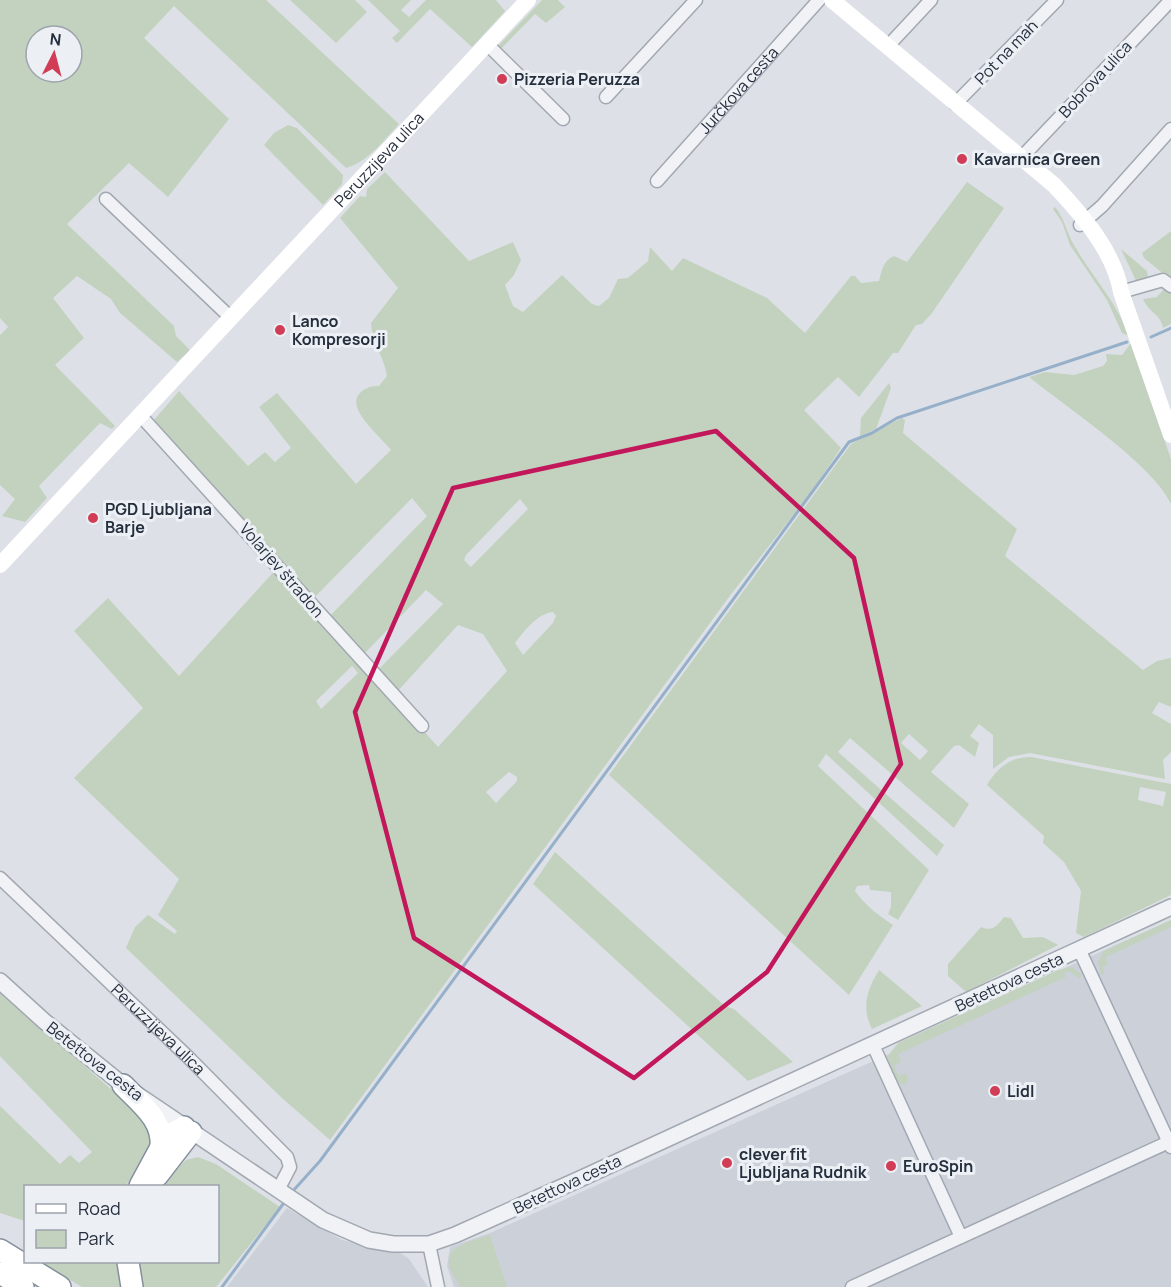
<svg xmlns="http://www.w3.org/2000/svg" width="1171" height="1287" font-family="Manrope,sans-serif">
<rect width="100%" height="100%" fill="#dde1e7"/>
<!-- built -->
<g fill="#cbd0d9">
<polygon points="1171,920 1171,1287 454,1287 447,1266 450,1247 490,1233 891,1053 901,1042"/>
<polygon points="287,1208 342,1240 399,1252 409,1259 428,1287 227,1287"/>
</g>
<!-- green -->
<g fill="#c3d2be" fill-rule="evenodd">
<path d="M0 0H266L399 124C385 139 368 162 346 168L174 6 144 38 229 119 168 197 129 163 67 224 174 326 176 336 190 350 177 362 120 313 111 299 77 276 53 298 84 338 55 365 115 426 112 429 100 423 39 486 47 498 25 522 2 516 15 499 0 485V335L8 327 0 318ZM36 36H72V72H36Z"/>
<polygon points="290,0 355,0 367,12 336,43"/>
<polygon points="368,0 411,0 401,10 409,17 426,0 496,0 505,11 472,47 430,9 397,43 392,38 400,31"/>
<polygon points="542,0 558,0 565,7 546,23 535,14 499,51 497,47"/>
<polygon points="288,125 297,128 343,175 342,184 323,205 264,145 274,133"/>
<path d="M385 172 469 261 513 242 521 260 514 275 505 285 513 306 523 312 562 275 592 304 599 306 609 298 618 279 628 278 648 261 650 247 672 271 683 258 767 298 805 333 851 276H855L861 283 879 281C882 269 883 261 894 256L907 262 967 182 1004 208 932 313 922 324 916 325 898 353H893L859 397 838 377 804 410 841 448 809 495 732 593 330 1140 282 1098 126 948 135 927 148 915 175 934 177 931 158 915 179 879 74 778 143 708 74 631 108 598 179 676 278 567 438 747 507 671 483 634 458 625 396 693 375 673 443 604 426 590 363 655 327 619 427 516 412 498 312 600 276 556 266 548 155 426 154 420 179 391 248 466 265 452 275 462 291 448 259 407 277 393 356 484 391 450C381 437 343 407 361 392 367 387 371 386 379 386L387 376C384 357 372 342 371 323L398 288 340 218 360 196 366 197 367 189ZM520 499 528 509 471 567 464 560 466 555ZM553 612 556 616 553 623 523 655 515 643C525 630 537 614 553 612ZM352 666 358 673 321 709 316 701ZM509 772 517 777V781L496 803 486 792Z"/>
<path d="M1055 207C1065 219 1066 232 1074 245 1093 278 1116 301 1129 336L1122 333 1107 300 1070 245 1062 222 1053 209Z"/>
<polygon points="1171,231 1171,280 1144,258 1142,253"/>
<polygon points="1121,249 1147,271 1148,277 1136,281"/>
<path d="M1164 289 1171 292V324L1163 328C1161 314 1148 312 1143 299L1157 297Z"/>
<path d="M1131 343 1171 459V504C1155 466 1065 406 1029 377L1045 372 1074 375 1103 366 1107 361 1106 354 1122 355Z"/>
<polygon points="889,383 891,388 876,429 860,436 861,418"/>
<path d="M902 418 905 420 903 433 1017 529 1005 556 1143 670 1157 661 1171 658V707L1159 702 1152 713 1171 724V752L1163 760 1165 779 1030 753 1009 757 993 769V735L979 724 970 736 979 743 975 757 959 745 954 746 931 772 969 804 954 828 850 738 838 752 944 845 937 856 826 754 818 766 929 870 898 920 888 914 891 907V892L870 890 869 885 857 886 855 891C866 906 878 915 893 925L849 995 609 775 851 444ZM909 734 928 751 920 760 901 743Z"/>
<path d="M1031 757 1171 784V895L1084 937 1076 933 1081 891 1064 862 1043 843 1044 836 987 785C997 768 1010 757 1031 757ZM1140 787 1166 792 1163 806 1138 800Z"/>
<polygon points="555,852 725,1006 734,1009 793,1062 748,1081 533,884"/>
<path d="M1004 917 1011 918 1023 938 1043 937 1058 945 966 992 948 976V964L981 927C992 932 997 926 1004 917Z"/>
<polygon points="1171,920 1171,927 1106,957 1108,964 1102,967 1105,973 1101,975 1098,962 1104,951"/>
<polygon points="1072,967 1081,974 1080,979 1069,971 1064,973 1066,977 898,1054 901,1062 894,1066 899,1076 906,1073 908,1079 906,1085 898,1082 887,1057 898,1043 1058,970"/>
<path d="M879 970 922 1006 872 1029C861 1007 867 990 879 970Z"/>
<polygon points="0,992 136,1111 146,1124 151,1141 126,1186 26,1186 25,1221 0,1213 0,1106 60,1164 70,1155 79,1163 92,1152 0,1056"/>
<polygon points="198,1157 216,1164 280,1207 216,1287 143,1287 139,1262 218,1262 218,1186 160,1186 186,1160"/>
<path d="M490 1235 507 1287H461C433 1250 458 1245 490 1235Z"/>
<polygon points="40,1262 119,1262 122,1287 82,1287"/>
</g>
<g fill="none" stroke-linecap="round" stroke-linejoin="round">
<!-- stream -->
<g stroke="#97b0c9" stroke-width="3">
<polyline points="1151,337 1171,328"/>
<polyline points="292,1192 320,1161 849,442 872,433 897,418 1127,342"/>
<polyline points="222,1287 286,1200"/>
</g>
<defs>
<g id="minor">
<polyline points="487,44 563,119"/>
<polyline points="888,46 931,0"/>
<polyline points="606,97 696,0"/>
<polyline points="955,104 1057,0"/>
<polyline points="1021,158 1171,0"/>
<path id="s1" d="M657 181 819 0"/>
<polyline points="106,199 231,318"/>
<polyline points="1080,225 1102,206 1171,129"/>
<polyline points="1121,292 1163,280 1171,286"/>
<polyline points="140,415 422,726"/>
<path id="s2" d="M0 878 187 1056 287 1157 290 1167 278 1190"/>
<polyline points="1079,949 1171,1147"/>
<polyline points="873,1045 961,1237"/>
<polyline points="429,1244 438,1287"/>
<polyline points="852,1287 1171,1141"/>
</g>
<polyline id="tertiary" points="0,981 44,1021 123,1085 323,1220 369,1240 393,1244 429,1244 455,1235 582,1178 1171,907"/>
<g id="motorway">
<path d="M123 1085C141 1104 164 1120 161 1148"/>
<polyline points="157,1176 191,1132"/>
<polyline points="140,1186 167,1136 184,1127"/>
<polyline points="0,1250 60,1287"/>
<polyline points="128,1262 132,1287"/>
<polyline points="0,1273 23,1287"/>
</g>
</defs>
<!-- minor casing -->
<use href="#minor" stroke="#a2a8b1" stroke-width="15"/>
<!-- tertiary casing -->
<use href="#tertiary" stroke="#a2a8b1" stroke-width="18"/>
<!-- motorway casing -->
<use href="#motorway" stroke="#848f9e" stroke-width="24"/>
<!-- minor -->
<use href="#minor" stroke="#f0f2f6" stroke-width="12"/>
<!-- tertiary -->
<use href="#tertiary" stroke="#f0f2f6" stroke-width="15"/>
<!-- secondary -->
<g stroke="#fff" stroke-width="16">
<path d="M832 0 1054 185C1082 215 1114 251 1121 292L1171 435"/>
<path id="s3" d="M0 565 528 0"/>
</g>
<!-- motorway -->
<use href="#motorway" stroke="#fff" stroke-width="21"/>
</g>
<!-- marked area -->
<path fill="none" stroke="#c2185b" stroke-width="4.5" stroke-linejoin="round" d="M716 431 854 558 901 764 767 972 634 1078 414 938 355 712 453 488Z"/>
<!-- markers -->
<g fill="#d13d56" stroke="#ecf0f5" stroke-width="2">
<circle cx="502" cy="79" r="6"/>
<circle cx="962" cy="159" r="6"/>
<circle cx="280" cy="330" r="6"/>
<circle cx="93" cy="518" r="6"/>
<circle cx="995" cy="1091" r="6"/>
<circle cx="727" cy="1163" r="6"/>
<circle cx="891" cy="1166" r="6"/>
</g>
<g text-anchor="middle" stroke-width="6" stroke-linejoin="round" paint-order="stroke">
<!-- street labels -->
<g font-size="16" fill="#262f3e" stroke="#ecf0f5">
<text transform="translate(1006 52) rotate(-46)" y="6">Pot na mah</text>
<text transform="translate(1095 79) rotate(-47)" y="6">Bobrova ulica</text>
<text dy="6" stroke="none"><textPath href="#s1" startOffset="122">Jurčkova cesta</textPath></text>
<text dy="6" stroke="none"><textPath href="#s3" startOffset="555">Peruzzijeva ulica</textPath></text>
<text transform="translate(282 570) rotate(49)" y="6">Volarjev štradon</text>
<text transform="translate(1009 982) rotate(-25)" y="6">Betettova cesta</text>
<text dy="6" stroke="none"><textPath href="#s2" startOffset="219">Peruzzijeva ulica</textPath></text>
<text transform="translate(95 1061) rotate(38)" y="6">Betettova cesta</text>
<text transform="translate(567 1184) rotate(-25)" y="6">Betettova cesta</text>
</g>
<!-- poi labels -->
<g font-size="16" font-weight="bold" fill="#262f3e" stroke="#ecf0f5" text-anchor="start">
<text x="514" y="85">Pizzeria Peruzza</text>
<text x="974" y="165">Kavarnica Green</text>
<text x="292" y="327">Lanco<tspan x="292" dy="18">Kompresorji</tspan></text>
<text x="105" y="515">PGD Ljubljana<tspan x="105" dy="18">Barje</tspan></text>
<text x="1007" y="1097">Lidl</text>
<text x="739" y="1160">clever fit<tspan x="739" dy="18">Ljubljana Rudnik</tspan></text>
<text x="903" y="1172">EuroSpin</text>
</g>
</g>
<!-- legend -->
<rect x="24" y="1185" width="195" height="78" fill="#ecf0f5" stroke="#9da3ac" stroke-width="1.5"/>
<rect x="36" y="1204" width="30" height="9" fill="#ffffff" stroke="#9da3ac" stroke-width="1.5"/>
<text x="78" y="1215" font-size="18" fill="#262f3e">Road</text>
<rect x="36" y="1230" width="30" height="18" fill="#c3d2be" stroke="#9da3ac" stroke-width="1.5"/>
<text x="78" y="1245" font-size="18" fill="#262f3e">Park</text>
<!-- north arrow -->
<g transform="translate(54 54) rotate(6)"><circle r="28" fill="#ecf0f5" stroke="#9da3ac" stroke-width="1.5"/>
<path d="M0-4.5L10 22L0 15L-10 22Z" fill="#d13d56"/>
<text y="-9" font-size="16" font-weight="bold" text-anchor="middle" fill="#262f3e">N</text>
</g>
</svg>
